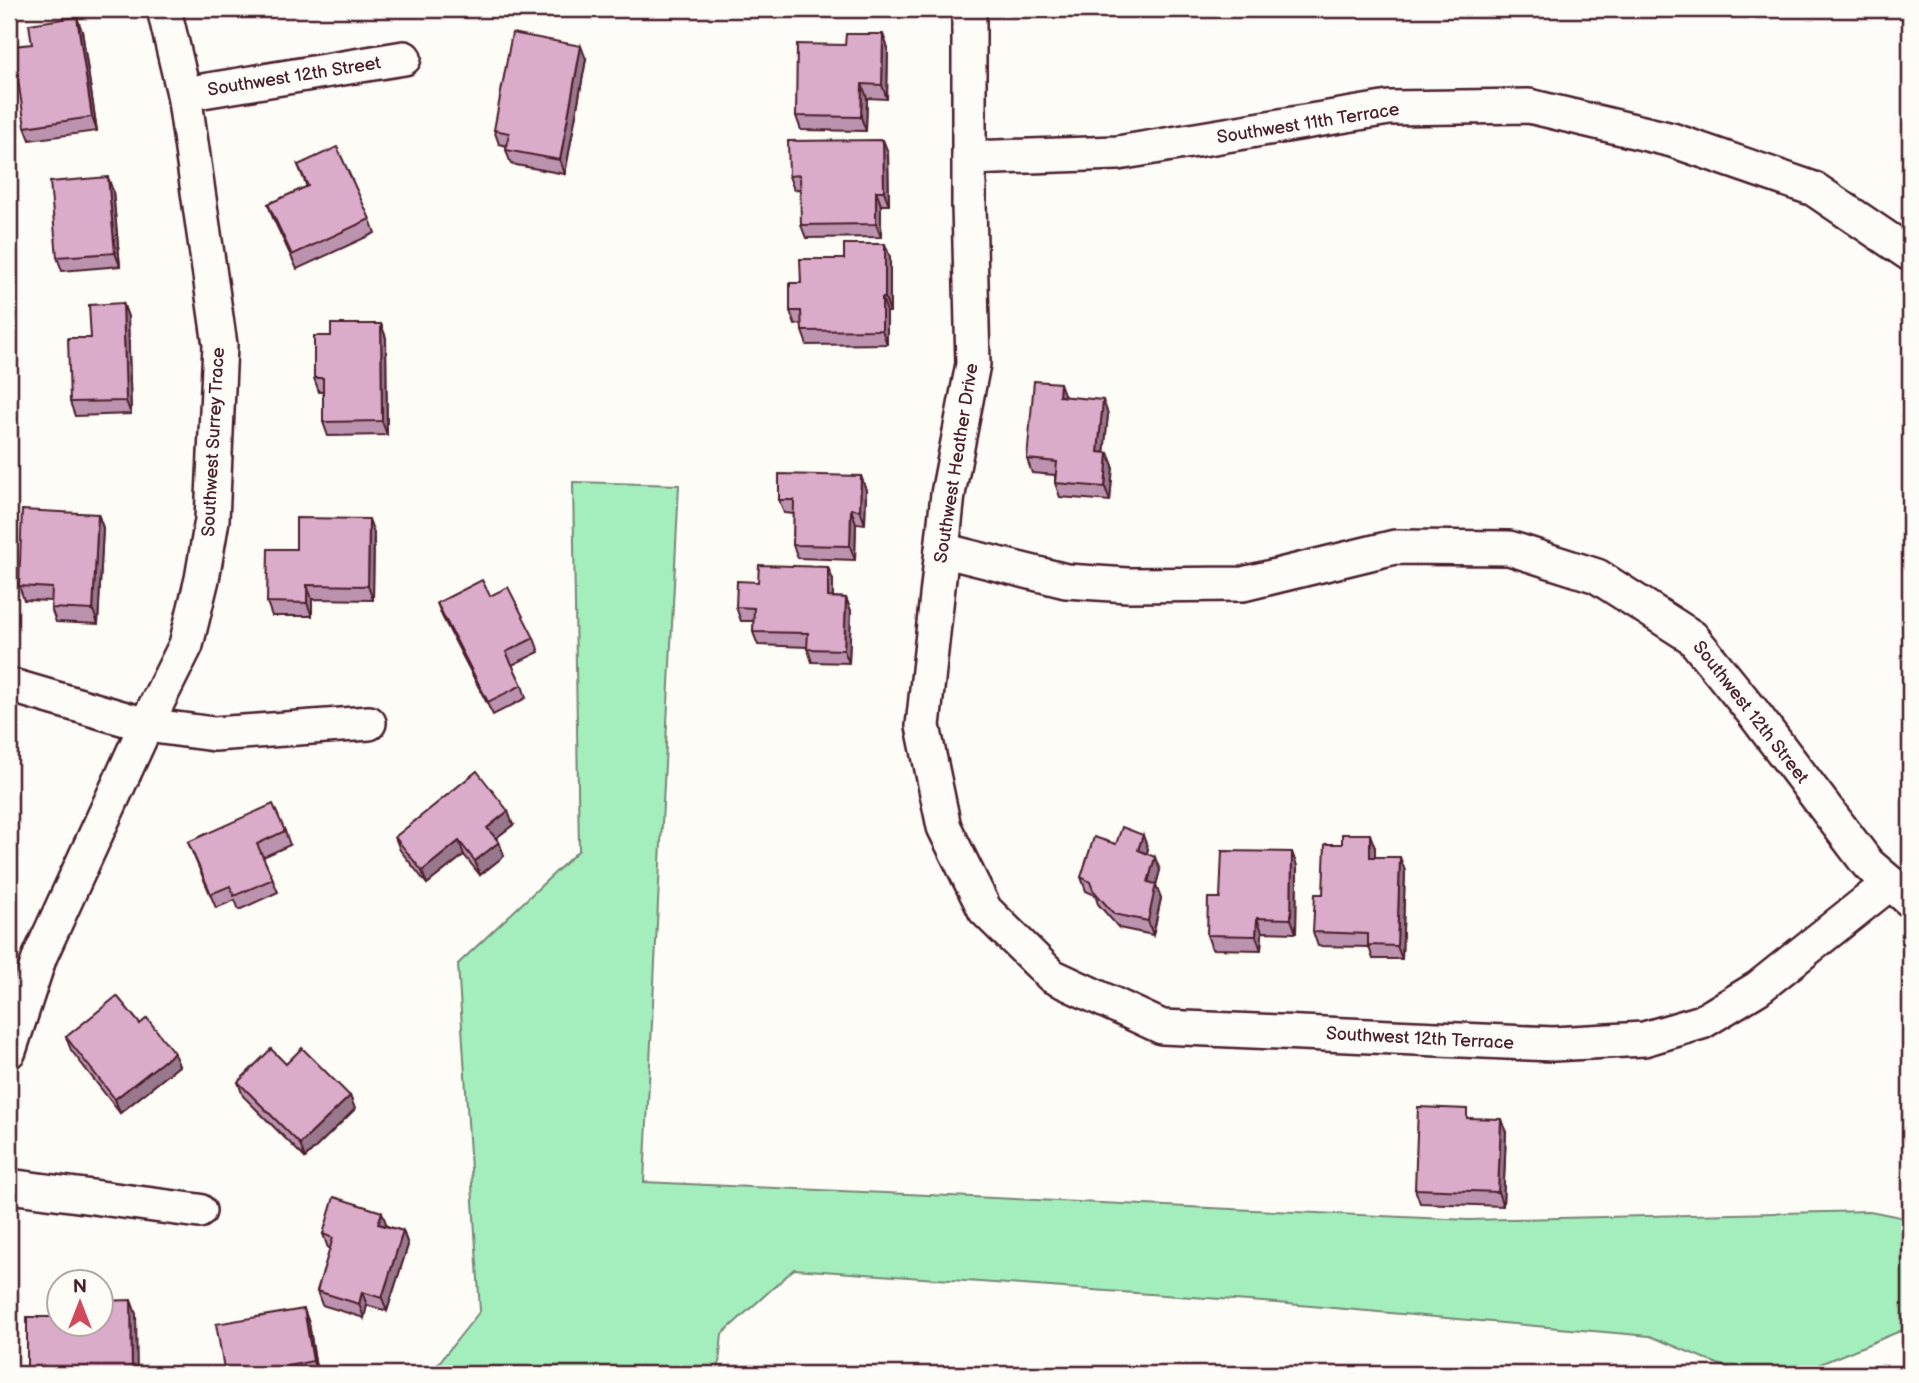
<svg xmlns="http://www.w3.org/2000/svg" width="1919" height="1383" font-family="'Balsamiq Sans',sans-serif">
<rect width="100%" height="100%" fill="#fdfcf7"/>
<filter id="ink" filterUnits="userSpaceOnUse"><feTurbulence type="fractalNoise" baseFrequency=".0143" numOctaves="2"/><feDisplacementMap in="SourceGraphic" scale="14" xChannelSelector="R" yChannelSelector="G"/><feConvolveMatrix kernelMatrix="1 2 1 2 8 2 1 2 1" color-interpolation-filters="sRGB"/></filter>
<g filter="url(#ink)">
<!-- green -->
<polygon fill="#a4eebd" stroke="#778674" stroke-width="2" points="573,482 679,485 644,1182 1468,1220 1870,1211 1910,1219 1910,1327 1796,1374 1742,1374 1650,1336 1277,1303 794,1269 722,1334 718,1374 430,1374 480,1311 458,964 579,850"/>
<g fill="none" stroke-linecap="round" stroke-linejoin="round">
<defs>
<g id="minor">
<polyline points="969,9 969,205 973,364 948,494 923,726 944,827 985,910 1052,976 1162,1027 1553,1044 1644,1039 1702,1022 1758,988 1890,883"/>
<polyline points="184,94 404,58"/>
<polyline points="969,158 1118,153 1389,108 1529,106 1672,140 1814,189 1910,254"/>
<polyline points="942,550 1066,581 1128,585 1243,584 1395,547 1509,548 1597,576 1692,637 1752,711 1868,864 1910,900"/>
<polyline points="9,685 146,725 214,734 369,723"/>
<polyline points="9,1051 40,956 146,725 186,645 202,579 212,520 220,345 184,94 164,9"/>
<polyline points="9,1186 199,1211"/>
</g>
</defs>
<!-- minor casing -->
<use href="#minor" stroke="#4a1f2b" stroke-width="38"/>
<!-- minor -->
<use href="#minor" stroke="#fdfcf7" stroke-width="33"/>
</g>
<!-- wall -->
<g fill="#bc93ae" stroke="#4a1f2b" stroke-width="2">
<polygon points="82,31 97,131 30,140 25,127 32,44"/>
<polygon points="888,48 887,99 867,98 866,131 801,130 796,116"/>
<polygon points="586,59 565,174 511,164 506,150 507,146 499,144 494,130"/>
<polygon points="883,140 888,153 889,205 881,205 881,237 806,238 801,225 801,189 794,190 789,176"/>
<polygon points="298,165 370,219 375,233 297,269 273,218 268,204 307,187"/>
<polygon points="113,191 120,266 62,271 57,257"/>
<polygon points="890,257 890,312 887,312 887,344 807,345 802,331 802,324 795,325 790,311 801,283"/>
<polygon points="123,303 128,317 131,414 75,416 70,402 91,338"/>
<polygon points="381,324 386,338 387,435 328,436 323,422 323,392 319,392 314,378 331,336"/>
<polygon points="1065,397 1108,414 1104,452 1108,453 1113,466 1110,501 1060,497 1055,483 1055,475 1032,473 1027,459"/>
<polygon points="861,476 866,490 865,524 856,523 855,560 798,558 793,545 794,514 784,513 779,500"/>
<polygon points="98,514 103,528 98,624 56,622 51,608 52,601 24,600 19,586"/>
<polygon points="374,533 373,600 312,599 312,616 272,616 267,602 296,549"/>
<polygon points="833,580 833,597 846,598 851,611 849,663 812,662 807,647 758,645 753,632 754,621 741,621 736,607 758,582"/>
<polygon points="490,596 534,638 539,652 512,665 522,685 526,698 493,715 442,616 437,603"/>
<polygon points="513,825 496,838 499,842 504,856 480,875 464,855 427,884 400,850 395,837"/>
<polygon points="285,831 290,845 263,857 278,892 239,910 235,900 216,908 188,842"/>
<polygon points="1116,844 1148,849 1147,853 1160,870 1156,885 1161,898 1153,935 1119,928 1098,904 1095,895 1086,891 1081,877"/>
<polygon points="1375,848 1375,857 1405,871 1402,959 1373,959 1369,947 1318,946 1313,932 1323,894"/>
<polygon points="1297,866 1296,933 1262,932 1261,950 1212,949 1207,935 1220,898"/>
<polygon points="140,1024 174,1053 179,1066 120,1113 71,1050 66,1037"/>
<polygon points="286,1064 350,1096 355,1109 305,1158 243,1096 238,1082"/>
<polygon points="1470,1118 1506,1132 1503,1206 1420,1203 1415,1189"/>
<polygon points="387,1226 403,1231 408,1245 387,1311 367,1305 364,1318 322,1305 317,1291 330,1249 328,1248 323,1234"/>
<polygon points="309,1323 317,1374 225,1374"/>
</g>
<!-- shaded-wall -->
<g fill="#99788d" stroke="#4a1f2b" stroke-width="2">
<polygon points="77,17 82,31 97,131 92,117"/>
<polygon points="883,34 888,48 887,99 882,85"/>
<polygon points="581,46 586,59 565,174 560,160"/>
<polygon points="862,84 867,98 866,131 861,117"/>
<polygon points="883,140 888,153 889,205 884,191"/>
<polygon points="108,177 113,191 120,266 115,253"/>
<polygon points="876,191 881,205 881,237 876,224"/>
<polygon points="885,244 890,257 890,312 885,298"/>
<polygon points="882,298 887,312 887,344 882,330"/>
<polygon points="123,303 128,317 131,414 126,401"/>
<polygon points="381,324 386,338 387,435 382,421"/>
<polygon points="1060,383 1065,397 1059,396"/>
<polygon points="1103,400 1108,414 1103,466 1098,452"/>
<polygon points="1108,453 1113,466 1110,501 1105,487"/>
<polygon points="861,476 866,490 865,524 860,510"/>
<polygon points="851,509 856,523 855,560 850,546"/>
<polygon points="98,514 103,528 98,624 93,610"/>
<polygon points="369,519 374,533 373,600 368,586"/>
<polygon points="828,567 833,580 833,611 828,597"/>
<polygon points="307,585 312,599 312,616 307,603"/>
<polygon points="846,598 851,611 849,663 844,650"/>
<polygon points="508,811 513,825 492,841 487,828"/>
<polygon points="1370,834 1375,848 1375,870 1370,857"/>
<polygon points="1143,835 1148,849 1143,864 1138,850"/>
<polygon points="459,841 464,855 427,884 422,871"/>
<polygon points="499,842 504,856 480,875 475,861"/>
<polygon points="1292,852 1297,866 1296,933 1291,919"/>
<polygon points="1155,857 1160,870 1156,885 1161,898 1153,935 1148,921 1148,882"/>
<polygon points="1400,857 1405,871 1402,959 1397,946"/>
<polygon points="1257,918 1262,932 1261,950 1256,936"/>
<polygon points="174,1053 179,1066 120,1113 115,1099"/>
<polygon points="350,1096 355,1109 305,1158 300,1144"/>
<polygon points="1501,1119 1506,1132 1503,1206 1498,1192"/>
<polygon points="382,1212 387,1226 378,1224"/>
<polygon points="403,1231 408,1245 387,1311 382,1298"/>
<polygon points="362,1292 367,1305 364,1318 359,1304"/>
<polygon points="131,1300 136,1314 137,1374 132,1374"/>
<polygon points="304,1309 309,1323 317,1374 313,1361"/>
</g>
<!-- building -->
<g fill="#dbabca" stroke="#4a1f2b" stroke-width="2">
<polygon points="77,17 92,117 25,127 13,46 32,44 29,24"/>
<polygon points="512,33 581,46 560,160 506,150 509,133 494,130"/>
<polygon points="846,34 883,34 882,85 862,84 861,117 796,116 797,44 845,45"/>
<polygon points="883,140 884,191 876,191 876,224 801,225 800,175 789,176 788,141"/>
<polygon points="337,147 370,219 292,255 268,204 308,186 298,165"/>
<polygon points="108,177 115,253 57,257 50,182"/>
<polygon points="844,244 885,244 885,298 882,298 882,330 802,331 801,311 790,311 790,283 801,283 800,259 844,259"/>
<polygon points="123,303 126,401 70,402 68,338 91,338 89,305"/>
<polygon points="331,324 381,324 382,421 323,422 323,378 314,378 314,336 331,336"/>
<polygon points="1034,381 1060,383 1059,396 1103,400 1098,452 1108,453 1105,487 1055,483 1057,462 1027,459"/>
<polygon points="779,474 861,476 860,510 851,509 850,546 793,545 794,500 779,500"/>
<polygon points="22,510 98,514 93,610 51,608 52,588 19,586"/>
<polygon points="296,518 369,519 368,586 307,585 307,603 267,602 268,549 296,549"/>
<polygon points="759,565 828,567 828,597 846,598 844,650 807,649 808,633 753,632 754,608 736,607 737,581 758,582"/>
<polygon points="482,580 490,596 508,587 534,638 506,652 522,685 488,702 437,603"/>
<polygon points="477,771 508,811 487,828 499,842 475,861 459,841 422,871 395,837"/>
<polygon points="273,804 285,831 257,844 273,879 234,896 230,886 211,894 188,842"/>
<polygon points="1122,827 1143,835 1138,850 1155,857 1148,882 1156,884 1148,921 1114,914 1093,890 1090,882 1081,877 1094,837 1116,844"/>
<polygon points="1342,834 1370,834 1370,857 1400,857 1397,946 1368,945 1368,934 1313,932 1315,894 1323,894 1325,844 1342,844"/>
<polygon points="1222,851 1292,852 1291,919 1257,918 1256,936 1207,935 1208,898 1220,898"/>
<polygon points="117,996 140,1024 147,1018 174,1053 115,1099 66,1037"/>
<polygon points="302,1048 350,1096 300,1144 238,1082 271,1049 286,1064"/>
<polygon points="1418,1107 1467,1109 1467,1118 1501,1119 1498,1192 1415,1189"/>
<polygon points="334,1197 382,1212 378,1224 403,1231 382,1298 362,1292 359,1304 317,1291 333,1238 323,1234"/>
<polygon points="131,1300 132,1374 27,1374 27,1317 60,1317 60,1324 102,1324 102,1301"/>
<polygon points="304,1309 313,1361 287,1366 288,1374 256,1374 256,1372 241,1374 225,1374 216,1324"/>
</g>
</g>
<g text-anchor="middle" stroke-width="5" stroke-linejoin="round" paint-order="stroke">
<!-- street labels -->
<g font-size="18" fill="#4a1f2b" stroke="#fdfcf7">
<text transform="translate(294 76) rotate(-9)" y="6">Southwest 12th Street</text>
<text transform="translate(1308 123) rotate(-9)" y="6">Southwest 11th Terrace</text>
<text transform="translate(213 442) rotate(-87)" y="6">Southwest Surrey Trace</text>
<text transform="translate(956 463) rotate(-81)" y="6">Southwest Heather Drive</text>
<text transform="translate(1751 712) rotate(52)" y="6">Southwest 12th Street</text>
<text transform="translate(1420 1038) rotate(3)" y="6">Southwest 12th Terrace</text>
</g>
</g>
<!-- margin -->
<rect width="1919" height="1383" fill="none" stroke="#fdfcf7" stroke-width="35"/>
<rect x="18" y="18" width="1884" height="1348" fill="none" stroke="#4a1f2b" stroke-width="2.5" filter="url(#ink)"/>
<!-- north arrow -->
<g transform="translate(80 1303)"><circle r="33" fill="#fdfcf7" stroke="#b5a4a5" stroke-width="2"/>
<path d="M0-5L12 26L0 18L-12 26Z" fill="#d1495b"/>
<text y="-10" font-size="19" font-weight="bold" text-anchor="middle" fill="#4a1f2b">N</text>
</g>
</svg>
